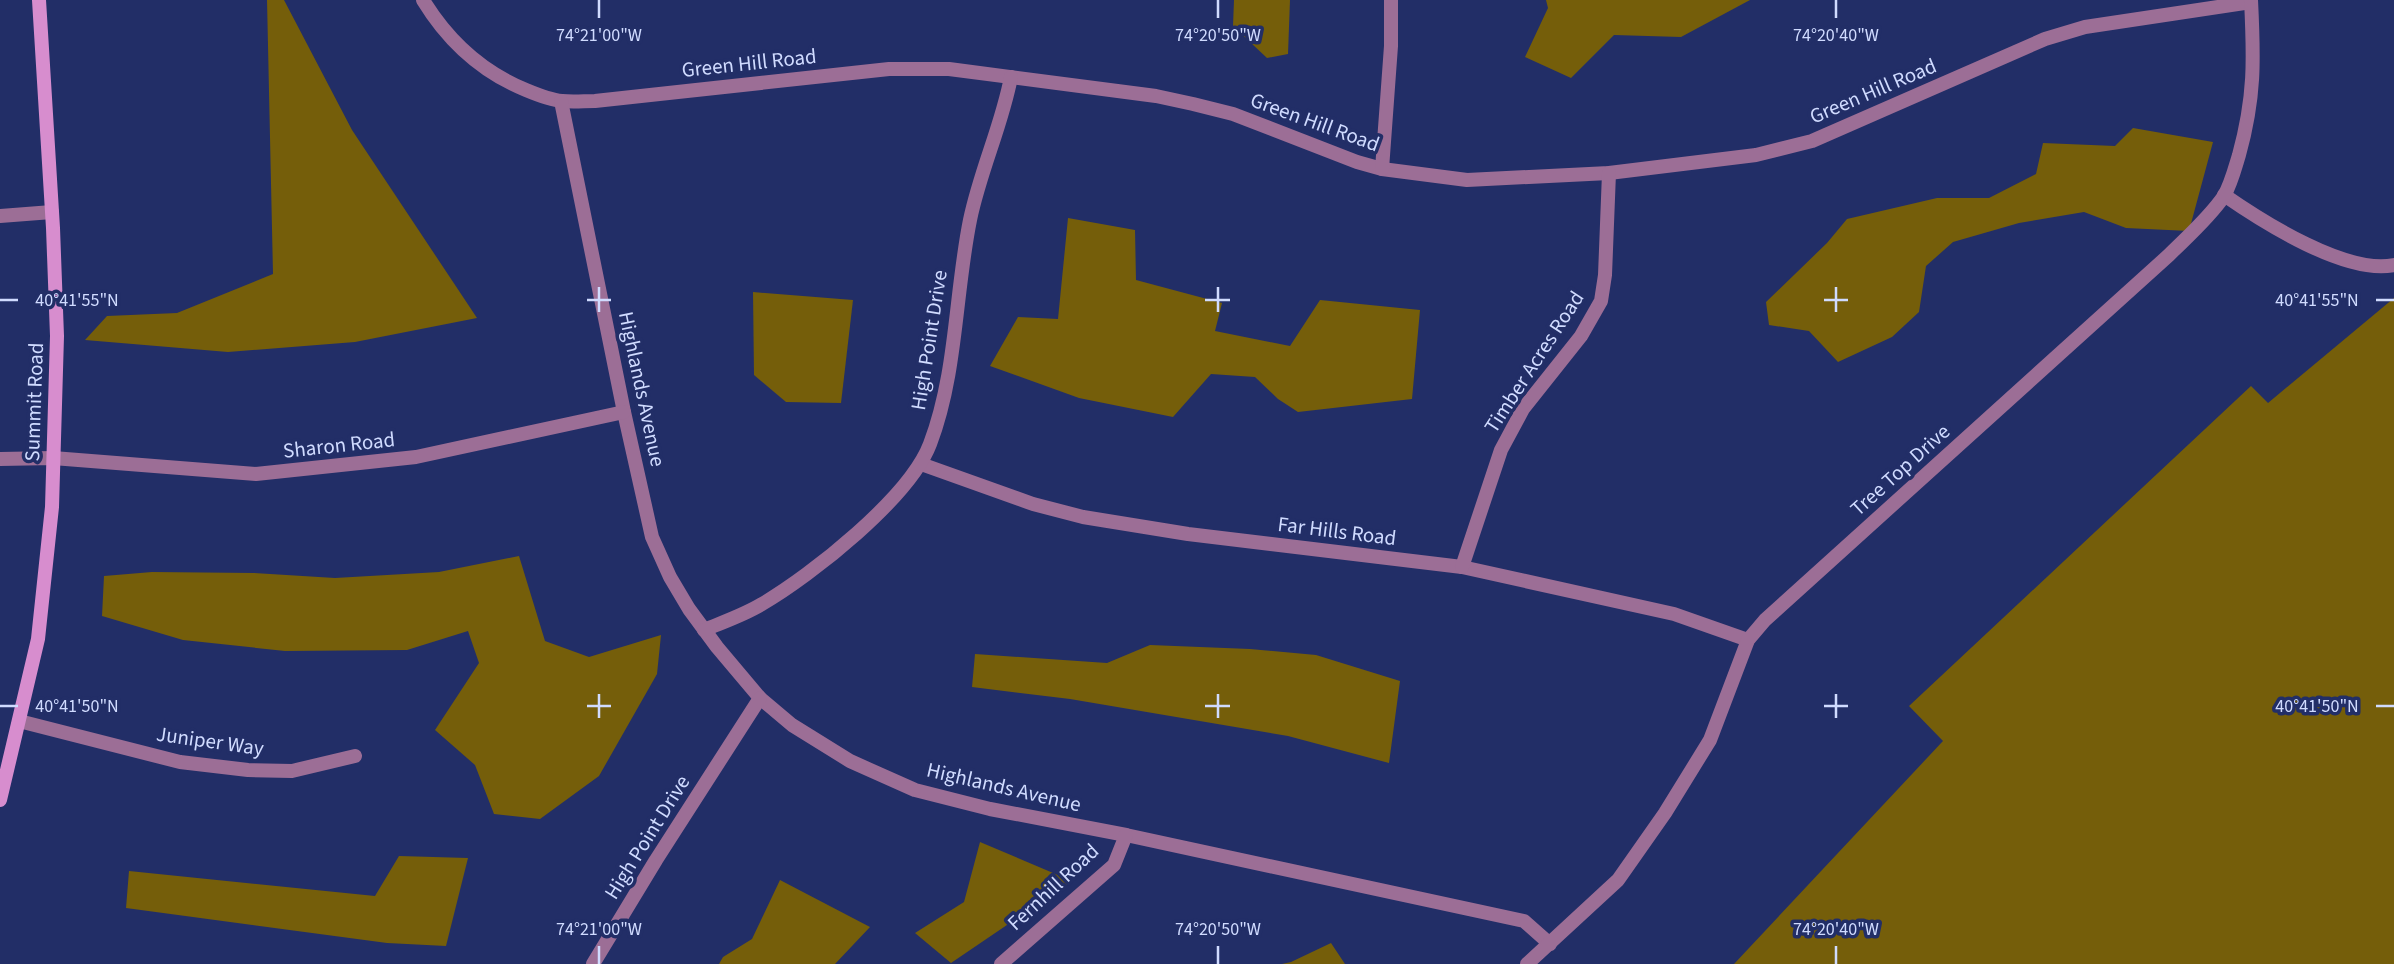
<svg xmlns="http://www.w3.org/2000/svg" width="2394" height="964" font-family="'Source Sans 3',sans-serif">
<rect width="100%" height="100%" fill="#222e67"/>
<!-- forest -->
<g fill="#755e0a">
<polygon points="267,0 284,0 352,130 477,318 355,342 228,352 85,340 107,316 177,313 273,274"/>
<polygon points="1234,0 1290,0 1288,54 1267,58 1233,26"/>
<polygon points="1546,0 1750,0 1681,37 1614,35 1571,78 1525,57 1548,8"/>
<polygon points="2133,128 2213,142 2189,231 2126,228 2084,212 2019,223 1953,242 1926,266 1919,312 1892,337 1838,362 1809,331 1769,325 1766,302 1827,243 1847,219 1937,198 1989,198 2036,174 2043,143 2115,146"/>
<polygon points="1068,218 1135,230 1136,280 1222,303 1215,331 1290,346 1320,300 1420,310 1412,399 1298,412 1278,399 1255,377 1211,374 1173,417 1079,398 990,366 1018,317 1058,319"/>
<polygon points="753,292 853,300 841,403 786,402 754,375"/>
<polygon points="2394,298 2394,964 1734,964 1943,741 1909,706 2251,386 2268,403"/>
<polygon points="519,556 545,641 589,657 661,635 657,674 599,776 540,819 494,814 475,765 435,730 479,663 468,631 407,650 285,651 183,640 102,616 104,576 152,572 254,573 335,578 439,572"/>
<polygon points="1150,645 1250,649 1316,655 1400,681 1389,763 1288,736 1070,699 972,687 975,654 1107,663"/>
<polygon points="980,842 1072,881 951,963 915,933 964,902"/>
<polygon points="399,856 468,858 446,946 387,943 126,908 129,871 375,896"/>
<polygon points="780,880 870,927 835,964 719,964 723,957 752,939"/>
<polygon points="1331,943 1345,964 1282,964 1291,962"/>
</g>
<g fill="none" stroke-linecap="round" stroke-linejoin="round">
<!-- street -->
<g stroke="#9c6e96" stroke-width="14">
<path d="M423 0C448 41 482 72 526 90 538 95 550 100 562 101 573 102 584 101 595 101L889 69H949L1156 96 1193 104 1233 114 1357 162 1382 169 1467 180 1609 173 1756 155 1812 141 2045 39 2085 27 2251 2"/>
<polyline points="561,101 624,412 652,537 670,577 689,609 717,647 760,698 792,725 850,761 915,790 990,809 1126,835 1524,921 1550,944"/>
<polyline points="1382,169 1391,46 1391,0"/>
<path d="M2224 195C2263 222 2346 275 2394 265"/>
<polyline points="0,216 52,212"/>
<polyline points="0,459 53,458 256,474 416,457 624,412"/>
<polyline points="921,464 1033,504 1083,517 1188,534 1462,567 1674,614 1748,640"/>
<polyline points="1462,567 1501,450 1523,409 1581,336 1601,301 1605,275 1609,173"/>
<path d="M704 630C723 622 744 615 762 604 812 575 910 497 930 444 957 373 955 294 970 220 980 171 1002 125 1011 77"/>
<polyline points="19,721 180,762 248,770 292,771 355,756"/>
<polyline points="593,964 656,860 760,698"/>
<polyline points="1001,964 1114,865 1126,835"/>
<path d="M1527 964 1618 880 1665 813 1710 740 1748 640 1765 620 2169 255C2187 237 2209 218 2224 196 2231 184 2235 168 2239 155 2255 97 2254 60 2251 0"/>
</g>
<!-- secondary -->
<polyline stroke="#d78dce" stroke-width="14" points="0,800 38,639 52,507 57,336 53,228 39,0"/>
</g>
<!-- ticks -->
<path fill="none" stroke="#d0dbff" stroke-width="2.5" d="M599 0V18M1218 0V18M1836 0V18M599 287V312M1218 287V312M1836 287V312M0 300H18M587 300H611M1205 300H1230M1824 300H1848M2376 300H2394M599 694V718M1218 694V718M1836 694V718M0 706H18M587 706H611M1205 706H1230M1824 706H1848M2376 706H2394M599 946V964M1218 946V964M1836 946V964"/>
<g text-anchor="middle" stroke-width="7" stroke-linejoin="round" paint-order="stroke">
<!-- street labels -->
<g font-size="21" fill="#d0dbff" stroke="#222e67">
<text transform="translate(749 63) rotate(-6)" y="7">Green Hill Road</text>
<text transform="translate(1873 91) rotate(-23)" y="7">Green Hill Road</text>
<text transform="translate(1315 122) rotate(20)" y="7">Green Hill Road</text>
<text transform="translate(929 340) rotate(-81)" y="7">High Point Drive</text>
<text transform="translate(1534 362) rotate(-57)" y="7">Timber Acres Road</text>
<text transform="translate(642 389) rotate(78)" y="7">Highlands Avenue</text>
<text transform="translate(34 402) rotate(-88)" y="7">Summit Road</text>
<text transform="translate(339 445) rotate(-6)" y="7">Sharon Road</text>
<text transform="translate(1900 470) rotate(-42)" y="7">Tree Top Drive</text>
<text transform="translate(1337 531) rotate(7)" y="7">Far Hills Road</text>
<text transform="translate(210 741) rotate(8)" y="7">Juniper Way</text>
<text transform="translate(1004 787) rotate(13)" y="7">Highlands Avenue</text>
<text transform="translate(647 837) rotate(-58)" y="7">High Point Drive</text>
<text transform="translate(1053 887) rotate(-43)" y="7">Fernhill Road</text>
</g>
</g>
<g font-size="18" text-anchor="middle" fill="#d0dbff" stroke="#222e67" stroke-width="7" stroke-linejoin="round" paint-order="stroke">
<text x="599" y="41">74°21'00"W</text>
<text x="1218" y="41">74°20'50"W</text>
<text x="1836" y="41">74°20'40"W</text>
<text x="77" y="306">40°41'55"N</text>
<text x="2317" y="306">40°41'55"N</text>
<text x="77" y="712">40°41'50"N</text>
<text x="2317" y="712">40°41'50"N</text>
<text x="599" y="935">74°21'00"W</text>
<text x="1218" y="935">74°20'50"W</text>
<text x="1836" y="935">74°20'40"W</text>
</g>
</svg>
